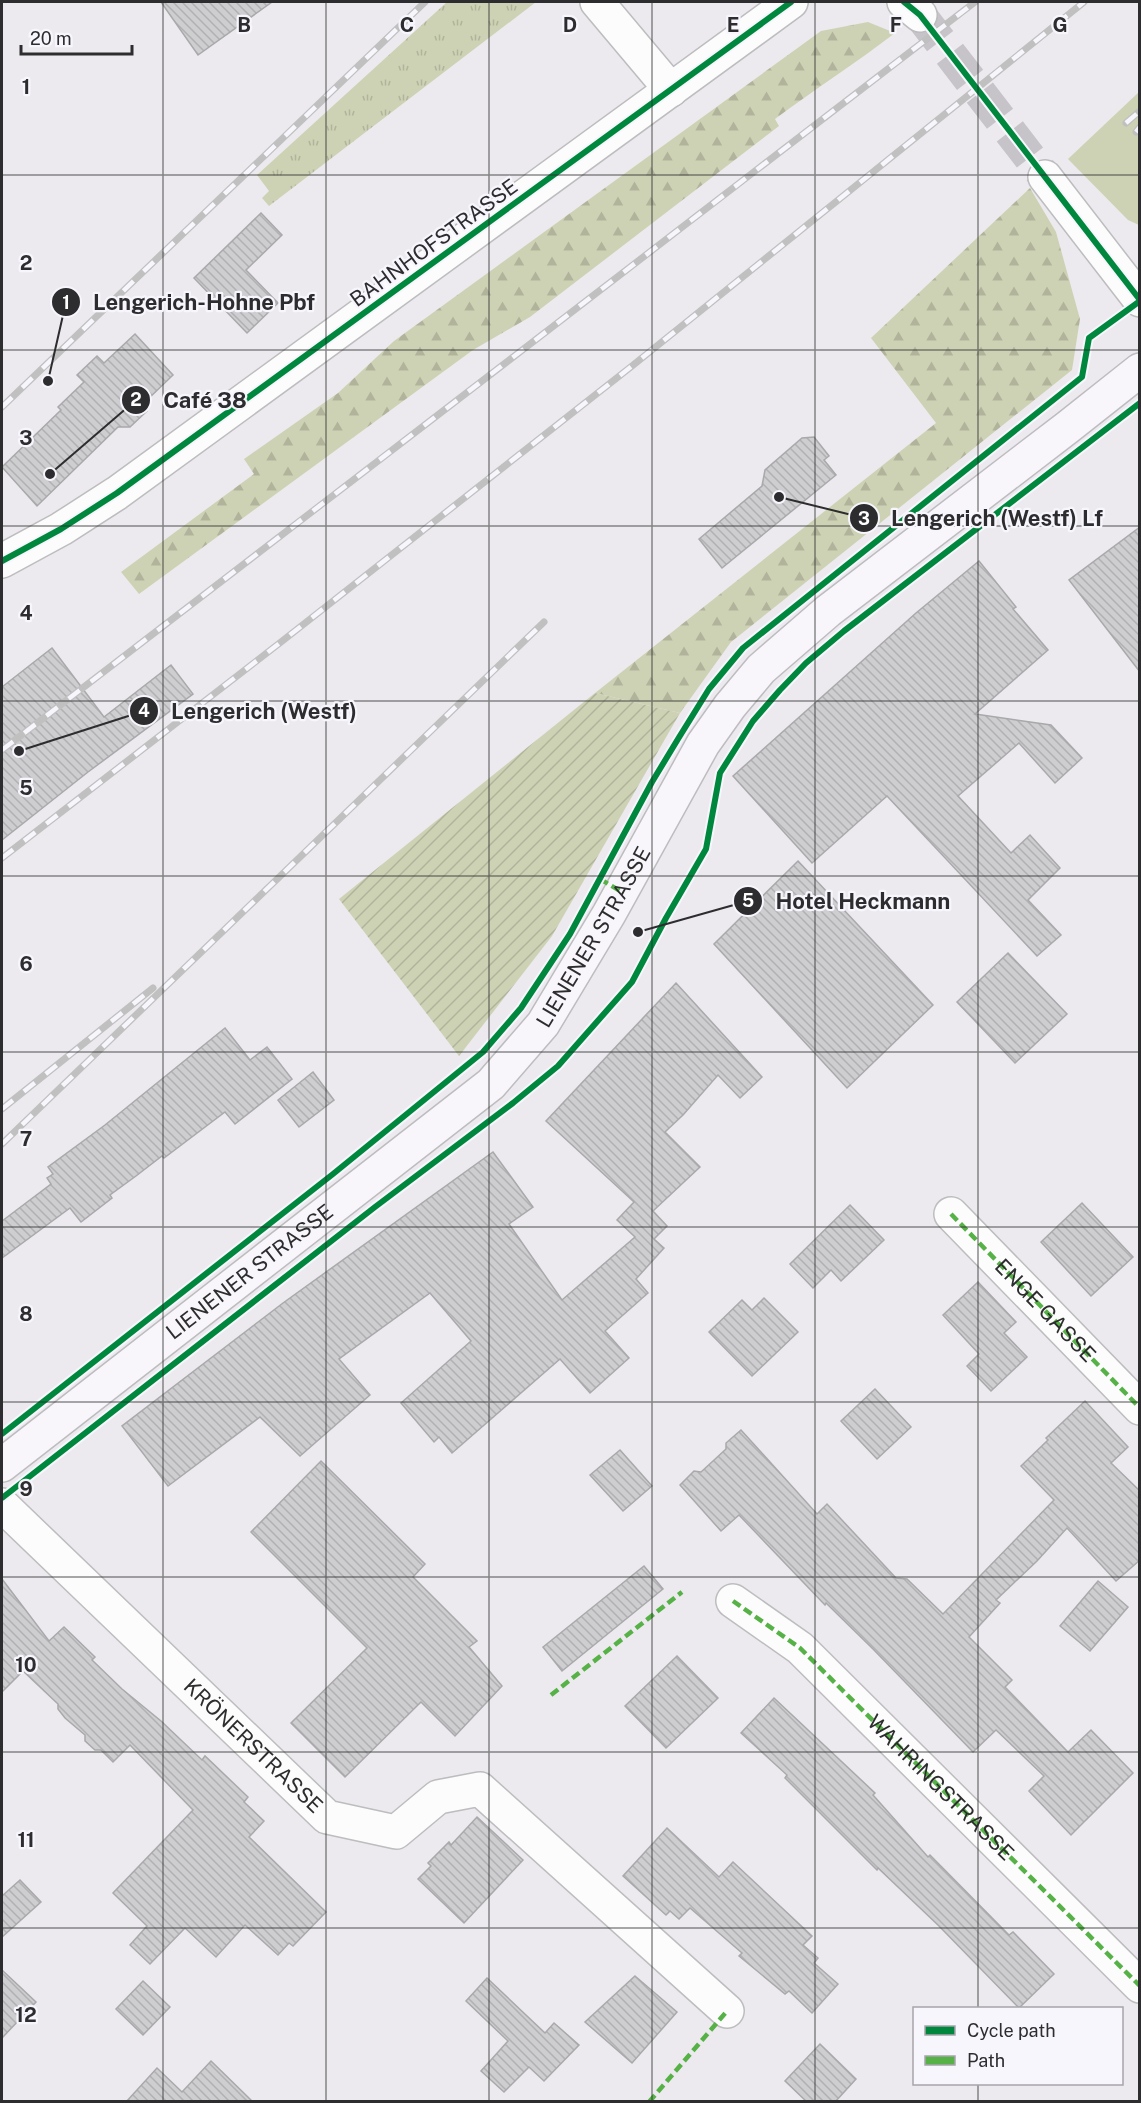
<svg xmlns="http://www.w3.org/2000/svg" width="1141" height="2103" font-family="'Public Sans',sans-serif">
<defs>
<pattern id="grass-tufts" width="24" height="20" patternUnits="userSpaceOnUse" patternTransform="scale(1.5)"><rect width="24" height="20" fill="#ced2b4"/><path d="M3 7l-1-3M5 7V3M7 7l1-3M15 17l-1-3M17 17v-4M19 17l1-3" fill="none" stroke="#b1b49b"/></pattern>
<pattern id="forest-firs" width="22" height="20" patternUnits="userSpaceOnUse" patternTransform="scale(1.5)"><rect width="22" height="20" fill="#ced2b4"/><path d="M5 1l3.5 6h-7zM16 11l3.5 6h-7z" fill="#b1b49b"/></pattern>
<pattern id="garden-furrows" width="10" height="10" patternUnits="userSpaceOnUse" patternTransform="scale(1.5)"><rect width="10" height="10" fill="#ced2b4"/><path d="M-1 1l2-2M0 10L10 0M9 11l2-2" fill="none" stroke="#b1b49b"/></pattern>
<pattern id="building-back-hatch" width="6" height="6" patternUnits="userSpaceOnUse" patternTransform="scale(1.5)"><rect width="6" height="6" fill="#cecdd0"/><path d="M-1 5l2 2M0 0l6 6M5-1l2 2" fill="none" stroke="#b1b0b3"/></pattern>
</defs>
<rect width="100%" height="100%" fill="#eceaee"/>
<!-- grass -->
<polygon fill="url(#grass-tufts)" points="447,2 536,2 269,206 262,198 269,191 257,175"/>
<!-- forest -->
<g fill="url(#forest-firs)">
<path d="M868 22 895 33C856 63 815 89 775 119L779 126 530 317 473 350 139 594 121 572 254 474 244 459 338 393 394 341 821 31Z"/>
<polygon points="1030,188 1056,232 1080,319 1072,370 731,642 680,713 595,693 936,423 871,338"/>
</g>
<!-- park -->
<polygon fill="#ced2b4" points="1139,92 1139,225 1128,220 1068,159"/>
<!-- garden -->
<polygon fill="url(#garden-furrows)" points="595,693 680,713 552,936 459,1056 339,899"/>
<!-- building -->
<g fill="url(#building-back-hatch)" stroke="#a9a8ab" stroke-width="1.5">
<polygon points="161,2 272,2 198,55"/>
<polygon points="261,213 282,235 246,270 278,303 247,333 194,278"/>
<polygon points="135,334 173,375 147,400 147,411 130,427 118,427 37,506 2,467 61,410 58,407 84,382 77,375 97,356 104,363"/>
<polygon points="814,437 829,456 824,460 836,475 722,568 699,539 762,486 765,470 802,438"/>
<polygon points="1140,527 1140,672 1069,580"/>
<polygon points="979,561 1016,607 1013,609 1048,650 975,714 1051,725 1082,758 1055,783 1019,743 958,796 1011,853 1030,835 1060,868 1028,900 1061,935 1037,956 887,796 812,863 733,776 916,613"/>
<polygon points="52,648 104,717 171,665 193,694 88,772 2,840 2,687"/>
<polygon points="798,861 933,1005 847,1088 714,944"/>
<polygon points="1008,953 1067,1014 1015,1063 957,1002"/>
<polygon points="676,983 762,1077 740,1098 718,1075 683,1115 665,1132 700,1167 653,1211 667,1226 654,1239 664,1248 636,1279 648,1293 605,1331 629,1358 590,1393 560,1359 452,1453 439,1437 434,1442 401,1403 471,1341 430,1293 339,1359 370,1395 300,1456 260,1417 168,1486 122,1426 283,1303 493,1152 533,1207 509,1224 562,1300 635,1237 617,1220 634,1202 546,1121"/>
<polygon points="225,1028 250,1060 267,1047 292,1079 235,1124 225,1112 164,1158 162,1156 136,1176 110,1195 112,1198 81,1222 70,1208 2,1258 2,1221 51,1184 47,1178 53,1174 48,1167 105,1125"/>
<polygon points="313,1072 334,1100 299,1127 278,1100"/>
<polygon points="1082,1203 1133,1257 1091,1296 1041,1242"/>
<polygon points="850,1205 884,1240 841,1281 831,1270 813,1288 790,1264"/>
<polygon points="978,1282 1016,1322 1004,1333 1027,1357 991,1391 967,1366 979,1354 943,1315"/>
<polygon points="764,1298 798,1332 752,1376 709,1332 742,1300 752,1310"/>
<polygon points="875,1389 911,1427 877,1459 841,1421"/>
<polygon points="1085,1401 1128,1447 1111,1463 1140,1491 1140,1560 1116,1581 1067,1528 1037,1561 996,1600 1000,1603 969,1637 1012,1680 1005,1687 1068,1752 1091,1730 1133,1773 1071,1835 1029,1791 1044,1776 996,1730 973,1752 873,1649 826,1603 825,1605 739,1515 721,1531 680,1485 694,1471 701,1472 713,1461 726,1449 726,1443 741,1430 817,1514 827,1504 896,1578 907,1579 943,1614 1054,1500 1021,1466 1048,1440 1046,1438"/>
<polygon points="620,1450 652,1486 623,1511 590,1475"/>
<polygon points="321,1461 425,1564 413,1577 477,1641 469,1647 502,1686 455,1736 421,1702 345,1777 291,1723 367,1648 251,1532"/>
<polygon points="644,1566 663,1589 562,1671 543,1647"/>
<polygon points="2,1579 49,1641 64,1627 95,1657 92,1660 122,1689 161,1721 202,1760 205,1756 248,1797 244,1802 264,1821 249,1837 326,1912 293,1946 289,1943 278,1955 245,1925 216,1957 185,1928 150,1964 130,1945 147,1926 113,1893 193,1810 130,1745 113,1762 101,1750 95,1750 85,1741 85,1735 65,1718 58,1709 58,1704 23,1671 2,1692"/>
<polygon points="1098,1581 1128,1607 1090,1651 1060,1626"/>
<polygon points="677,1656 718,1698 666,1748 625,1706"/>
<polygon points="774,1698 875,1793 873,1795 928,1857 930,1855 1009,1935 1013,1932 1054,1974 1019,2008 939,1926 878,1868 877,1870 785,1778 787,1775 741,1733"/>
<polygon points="477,1817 523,1860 464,1923 418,1879 431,1866 428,1863 449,1842 451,1845"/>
<polygon points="667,1828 719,1877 733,1862 812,1936 803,1945 818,1958 814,1963 838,1984 812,2013 789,1991 785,1994 739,1956 742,1953 690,1908 679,1919 670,1911 666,1915 623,1876"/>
<polygon points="20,1880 41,1902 2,1937 2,1896"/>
<polygon points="2,1970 36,2002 2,2038"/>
<polygon points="635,1976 677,2012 632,2063 585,2022"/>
<polygon points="487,1978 545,2033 554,2023 579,2045 544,2081 529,2067 504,2092 481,2071 508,2041 466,2001"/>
<polygon points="143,1981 170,2007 143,2035 116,2009"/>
<polygon points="820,2044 856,2079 835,2102 807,2102 785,2081"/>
<polygon points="211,2061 253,2102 126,2102 157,2068 182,2092"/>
</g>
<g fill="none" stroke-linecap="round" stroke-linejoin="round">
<!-- street-tunnel -->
<polyline stroke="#c6c4c8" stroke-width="33" stroke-dasharray="33 16" stroke-linecap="butt" points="920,15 1045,177"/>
<defs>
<g id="street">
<polyline points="597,2 671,90"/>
<polyline points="904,2 920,15"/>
<polyline points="1045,177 1140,300"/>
<polyline points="2,561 61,529 117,493 791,2"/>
<path id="s1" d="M951 1214 1140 1408"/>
<path id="s2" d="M2 1505 327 1817 396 1832 438 1797 480 1789 727 2011"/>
<path id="s3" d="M733 1601 800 1648 1140 1986"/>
</g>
<g id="secondary">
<path id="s4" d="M2 1465 491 1084 543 1024 609 914 703 744 730 706 761 669 828 611 1068 427 1140 370"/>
</g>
</defs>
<!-- street casing -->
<use href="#street" stroke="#bdbcbf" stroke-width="36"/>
<!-- secondary casing -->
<use href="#secondary" stroke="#bdbcbf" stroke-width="36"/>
<!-- street -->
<use href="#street" stroke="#fcfcfc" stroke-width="33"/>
<!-- secondary -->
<use href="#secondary" stroke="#f8f6fa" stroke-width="33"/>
<defs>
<g id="rail">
<polyline points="1126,123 1140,111"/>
<polyline points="1136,132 1140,127"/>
<polyline points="2,407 425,2"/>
<polyline points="2,750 975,2"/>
<polyline points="2,858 281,642 632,366 1084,2"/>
<polyline points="2,1109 153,988"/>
<polyline points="2,1144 544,622"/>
</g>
</defs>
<!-- rail casing -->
<use href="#rail" stroke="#c0c0c0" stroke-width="7"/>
<!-- rail -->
<use href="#rail" stroke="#f8f6fd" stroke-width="4.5" stroke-dasharray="14" stroke-linecap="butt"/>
<!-- quiet -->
<g stroke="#56b246" stroke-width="4.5" stroke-dasharray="9 4.5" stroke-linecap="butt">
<polyline points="600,879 622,892"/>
<polyline points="951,1214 1140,1408"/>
<polyline points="733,1601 800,1648 1140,1986"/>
<polyline points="551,1695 682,1592"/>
<polyline points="649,2102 727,2011"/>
</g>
<defs>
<g id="cycleway">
<polyline points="904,2 920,15 1140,300"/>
<polyline points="2,561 61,529 117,493 791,2"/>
<polyline points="2,1434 333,1174 483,1052 521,1008 570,934 652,782 678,739 709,689 743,648 1082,377 1089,338 1140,301"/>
<polyline points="2,1498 375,1207 513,1103 558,1066 632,982 666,918 706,849 720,773 753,721 780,690 806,663 844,631 1140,403"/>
</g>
</defs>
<!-- cycleway casing -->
<use href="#cycleway" stroke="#f8f6fd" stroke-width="10"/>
<!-- cycleway -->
<use href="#cycleway" stroke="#00873e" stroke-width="6"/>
</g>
<!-- grid -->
<path fill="none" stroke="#2d2c2e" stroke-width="1.5" stroke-opacity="0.55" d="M163 2V2102M326 2V2102M489 2V2102M652 2V2102M815 2V2102M978 2V2008M2 175H1140M2 350H1140M2 526H1140M2 701H1140M2 876H1140M2 1052H1140M2 1227H1140M2 1402H1140M2 1577H1140M2 1752H1140M2 1928H1140M978 2084V2102"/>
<g text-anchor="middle" stroke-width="4.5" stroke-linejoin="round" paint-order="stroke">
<!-- street labels -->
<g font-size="21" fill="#2d2c2e" stroke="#f8f6fd">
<text transform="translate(434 243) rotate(-36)" y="7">BAHNHOFSTRASSE</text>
<text dy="7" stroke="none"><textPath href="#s4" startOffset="800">LIENENER STRASSE</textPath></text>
<text dy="7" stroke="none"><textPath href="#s4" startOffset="314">LIENENER STRASSE</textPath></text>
<text dy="7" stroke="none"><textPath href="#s1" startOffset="135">ENGE GASSE</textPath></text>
<text dy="7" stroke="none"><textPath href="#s2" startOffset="348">KRÖNERSTRASSE</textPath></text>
<text dy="7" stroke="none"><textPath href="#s3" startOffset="280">WAHRINGSTRASSE</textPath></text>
</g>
</g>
<g font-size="20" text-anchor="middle" font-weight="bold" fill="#2d2c2e" stroke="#f8f6fd" stroke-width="4.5" stroke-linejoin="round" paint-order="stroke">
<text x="244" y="32">B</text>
<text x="407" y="32">C</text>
<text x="570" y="32">D</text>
<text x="733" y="32">E</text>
<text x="896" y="32">F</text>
<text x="1060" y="32">G</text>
<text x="26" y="94">1</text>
<text x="26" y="270">2</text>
<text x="26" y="445">3</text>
<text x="26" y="620">4</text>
<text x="26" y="795">5</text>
<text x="26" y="971">6</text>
<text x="26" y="1146">7</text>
<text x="26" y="1321">8</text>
<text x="26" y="1496">9</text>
<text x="26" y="1672">10</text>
<text x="26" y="1847">11</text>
<text x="26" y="2022">12</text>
</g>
<!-- callouts -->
<path fill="none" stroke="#2d2c2e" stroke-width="2" d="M48 381L66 302M50 474L136 400M779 497L864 518M19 751L144 711M638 932L748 901"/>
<g fill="#2d2c2e" stroke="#f8f6fd" stroke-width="2">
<circle cx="48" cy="381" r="6"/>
<circle cx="50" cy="474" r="6"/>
<circle cx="779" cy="497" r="6"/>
<circle cx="19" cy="751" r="6"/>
<circle cx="638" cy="932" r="6"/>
<circle cx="66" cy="302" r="15"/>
<circle cx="136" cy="400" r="15"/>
<circle cx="864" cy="518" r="15"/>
<circle cx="144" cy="711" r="15"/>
<circle cx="748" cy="901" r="15"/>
</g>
<g font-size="18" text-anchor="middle" font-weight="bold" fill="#fff">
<text x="66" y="309">1</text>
<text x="136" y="406">2</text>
<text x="864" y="525">3</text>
<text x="144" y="717">4</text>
<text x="748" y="907">5</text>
</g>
<g font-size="22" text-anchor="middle" font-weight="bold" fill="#2d2c2e" stroke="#f8f6fd" stroke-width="4.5" stroke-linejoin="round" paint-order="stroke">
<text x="204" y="310">Lengerich-Hohne Pbf</text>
<text x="205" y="408">Café 38</text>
<text x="997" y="526">Lengerich (Westf) Lf</text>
<text x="264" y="719">Lengerich (Westf)</text>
<text x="863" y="909">Hotel Heckmann</text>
</g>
<!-- border -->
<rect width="1141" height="2103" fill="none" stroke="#2d2c2e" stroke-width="6"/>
<!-- legend -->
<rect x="913" y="2007" width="210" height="78" fill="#f8f6fd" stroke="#a7a5aa" stroke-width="1.5"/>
<rect x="925" y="2026" width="30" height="9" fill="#00873e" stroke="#a7a5aa" stroke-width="1.5"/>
<text x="967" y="2037" font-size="18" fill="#2d2c2e">Cycle path</text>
<rect x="925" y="2056" width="30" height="9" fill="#56b246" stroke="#a7a5aa" stroke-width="1.5"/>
<text x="967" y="2067" font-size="18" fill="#2d2c2e">Path</text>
<!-- scale -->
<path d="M21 45v9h111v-9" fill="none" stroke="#2d2c2e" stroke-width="3"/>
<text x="30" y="45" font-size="18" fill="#2d2c2e" stroke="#f8f6fd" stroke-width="4.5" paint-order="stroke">20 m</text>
</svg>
